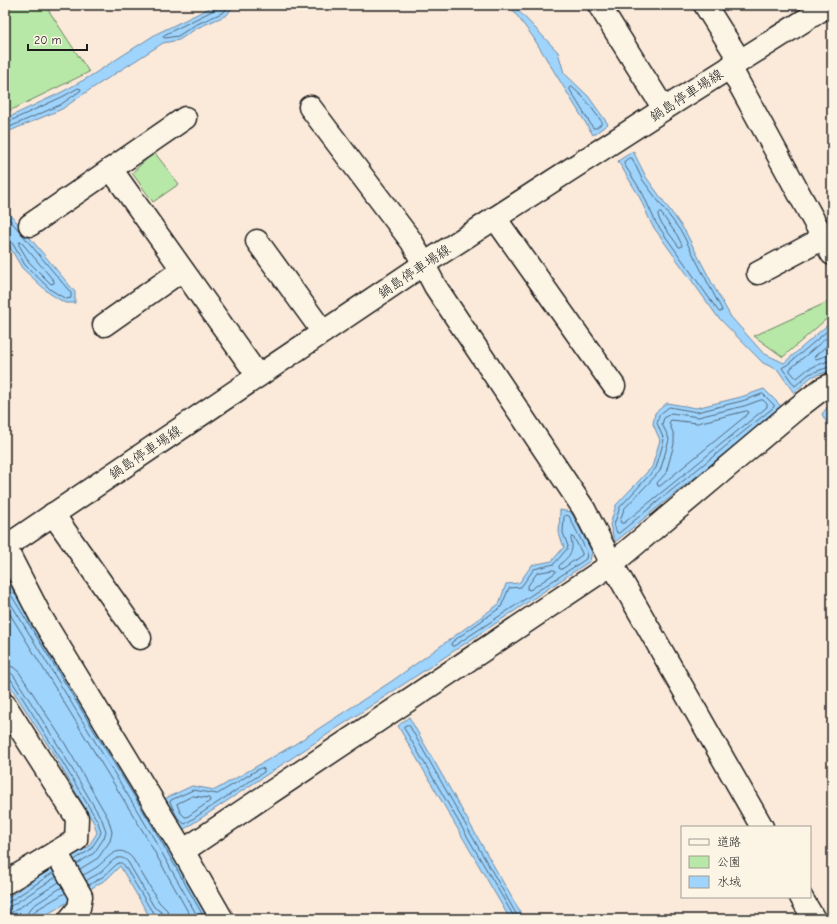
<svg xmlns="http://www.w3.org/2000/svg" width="837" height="924" font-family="'Comic Neue','Klee One',sans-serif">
<rect width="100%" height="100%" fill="#fbe9da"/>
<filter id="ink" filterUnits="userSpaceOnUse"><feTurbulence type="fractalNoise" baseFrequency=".025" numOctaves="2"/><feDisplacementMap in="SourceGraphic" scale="8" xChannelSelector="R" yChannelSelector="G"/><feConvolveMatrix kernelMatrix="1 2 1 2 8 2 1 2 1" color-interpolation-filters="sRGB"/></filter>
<g filter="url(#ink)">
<!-- green -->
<g fill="#b8e8a7" stroke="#6a8262">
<polygon points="5,5 45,5 89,72 5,113"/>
<polygon points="154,152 179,184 153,202 132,173"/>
<polygon points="832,300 832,314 783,357 754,336"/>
</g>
<!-- water -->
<g fill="#9fd4fd" stroke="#6b8aa3">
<polygon points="216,5 234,5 227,15 197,28 179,40 163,43 88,91 62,109 5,133 5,119 62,92 89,77 156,34"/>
<polygon points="509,5 513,5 558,52 564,73 588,96 608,124 593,135 533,37"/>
<polygon points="633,151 646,177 685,231 714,287 731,317 763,353 784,363 832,321 832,370 811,377 794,393 778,370 763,363 717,316 652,225 639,196 618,161"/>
<polygon points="5,208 75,292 75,303 65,303 49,293 22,268 5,239"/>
<polygon points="764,389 782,407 615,542 610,525 616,505 652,467 660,440 653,424 655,413 667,403 696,408 741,397"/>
<polygon points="830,404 832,407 832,433 822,414"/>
<polygon points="560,510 571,512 592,552 590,561 183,830 172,817 164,799 192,786 215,790 292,746 392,681 499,604 506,584 519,583 532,565 552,561 564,547 559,534"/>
<polygon points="6,579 156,825 209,919 155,919 154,917 148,914 120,866 107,879 39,919 5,919 5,899 48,871 88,847 97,833 94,823 51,750 5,678 5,580"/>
<polygon points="409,717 524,919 510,919 398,726"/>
</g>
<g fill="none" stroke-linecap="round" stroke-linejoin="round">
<!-- shore -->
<g stroke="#506676" stroke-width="1">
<polyline points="216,5 216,8 214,10 164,35 163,37 165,38 178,36 195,25 224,12 229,5"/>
<polygon points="572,87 585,99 602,122 601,124 596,128 593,128 570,90 570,88"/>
<polyline points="5,122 8,122 64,96 78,88 81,89 80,91 60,105 5,129"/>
<polygon points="629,158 632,158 642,179 682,233 711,289 722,310 721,312 719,312 656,223 643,194 624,164 624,162"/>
<polygon points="659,213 661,213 677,235 682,245 681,247 679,247 660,221 658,215"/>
<polyline points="5,214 71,293 71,298 66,299 51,290 25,265 10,239 8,238 5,238"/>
<polygon points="20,242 22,243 54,281 54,283 51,284 29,262 19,245"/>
<polyline points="832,327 787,365 783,367 782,368 794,385 795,386 809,374 832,366"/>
<polyline points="832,333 790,369 790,371 795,377 797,378 808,369 828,361 832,361"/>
<polyline points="832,341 815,356 814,358 816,359 826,356 832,355"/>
<polygon points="763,394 774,405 774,407 619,533 617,533 614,525 620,507 656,468 664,440 657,423 659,415 669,407 697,412 742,401"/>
<polygon points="761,400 763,400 767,404 767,407 624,523 621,523 620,521 624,509 660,471 669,440 668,436 662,424 664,418 671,413 698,417 744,406"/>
<polygon points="747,411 749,412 748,414 660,486 658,486 657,483 666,473 674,444 674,435 669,423 671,420 697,423"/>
<polygon points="566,515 569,516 587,552 586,559 454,646 452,646 451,644 452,642 501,607 509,588 521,587 534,569 554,564 567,549 568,546 563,533 564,517"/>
<path d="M572 537 574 538 582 553V555L562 569H560L559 568V566C568 556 575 553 571 539Z"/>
<polygon points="554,570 556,571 555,573 530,590 527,589 527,587 537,573"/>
<polyline points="5,585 153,827 205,919"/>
<polyline points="5,594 149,830 199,919"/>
<polyline points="5,606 144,833 192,919"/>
<polyline points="5,665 13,667 19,672 64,742 108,818 112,832 111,837 110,841 98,858 80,869"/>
<polyline points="5,671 10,672 14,676 58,745 102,820 106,831 104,838 94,853 77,864"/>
<polyline points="5,676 8,676 10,678 54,748 98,822 101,832 100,835 90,850 74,860"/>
<path d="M261 768 264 769V772L185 824C177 820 174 810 170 802L171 800 193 790 217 794Z"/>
<polygon points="193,796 209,798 210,801 187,817 185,817 180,812 177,804"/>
<path d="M83 875C88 873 92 870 97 867 108 859 118 841 133 859L159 902 167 910 169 919"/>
<path d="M86 881C91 877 98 875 102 871 110 864 118 851 128 862L154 907 161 912 163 919"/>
<path d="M89 885 104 876 117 864C120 862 122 863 124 865L151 910 157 915 158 919"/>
<polyline points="5,902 9,902 54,872"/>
<polyline points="5,908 11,906 56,877"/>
<polyline points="5,914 10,913 14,911 59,882"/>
<polyline points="27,919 28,912 33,906 62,887"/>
<polyline points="33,919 33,914 36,910 65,893"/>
<polyline points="513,919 513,915 404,728 404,726 406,725 409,725 519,919"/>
</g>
<defs>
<g id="minor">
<polyline points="599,5 664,109"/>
<polyline points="705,5 740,61"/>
<polyline points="730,67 832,254"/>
<polyline points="310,107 412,242 435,286 584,509 612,564 762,827"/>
<polyline points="111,169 258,376"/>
<polyline points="495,218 614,386"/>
<polyline points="30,225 185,118"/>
<polyline points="257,241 323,332"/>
<polyline points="758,273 824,238"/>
<polyline points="104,325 182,270"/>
<polyline points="53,514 140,638"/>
<polyline points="5,547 41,617 183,851 222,919"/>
<polyline points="5,705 77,818 76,840 5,883"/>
<polyline points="183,851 612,564 796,409 822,389 832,384"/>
<polyline points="56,852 81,896 79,908 70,919"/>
<polyline points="801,897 814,919"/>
</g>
<polyline id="secondary" points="5,547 424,264 664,109 829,5"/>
</defs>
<!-- minor casing -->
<use href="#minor" stroke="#1c1c1c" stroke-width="25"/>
<!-- secondary casing -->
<use href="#secondary" stroke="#1c1c1c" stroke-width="25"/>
<!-- minor -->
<use href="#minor" stroke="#fcf5e5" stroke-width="22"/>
<!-- secondary -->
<use href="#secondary" stroke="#fcf5e5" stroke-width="22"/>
</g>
</g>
<g text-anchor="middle" stroke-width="3" stroke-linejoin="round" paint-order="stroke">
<!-- street labels -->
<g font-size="14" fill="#1c1c1c" stroke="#fcf5e5">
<text transform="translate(686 95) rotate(-33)" y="5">鍋島停車場線</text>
<text transform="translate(414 271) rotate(-34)" y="5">鍋島停車場線</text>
<text transform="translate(145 452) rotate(-34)" y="5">鍋島停車場線</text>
</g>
</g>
<!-- margin -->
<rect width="837" height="924" fill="none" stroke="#fcf5e5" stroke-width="20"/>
<rect x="10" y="10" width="817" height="904" fill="none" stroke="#1c1c1c" stroke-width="1.5" filter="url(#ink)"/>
<!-- legend -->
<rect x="681" y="826" width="130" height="72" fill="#fcf5e5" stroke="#a29e95"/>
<rect x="689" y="839" width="20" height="6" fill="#fcf5e5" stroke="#a29e95"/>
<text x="717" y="846" font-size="12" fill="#1c1c1c">道路</text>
<rect x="689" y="856" width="20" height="12" fill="#b8e8a7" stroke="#a29e95"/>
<text x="717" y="866" font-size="12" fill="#1c1c1c">公園</text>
<rect x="689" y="876" width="20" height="12" fill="#9fd4fd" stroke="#a29e95"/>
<text x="717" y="886" font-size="12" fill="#1c1c1c">水域</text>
<!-- scale -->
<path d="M28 44v6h59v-6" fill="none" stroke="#1c1c1c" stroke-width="2"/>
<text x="34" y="44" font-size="12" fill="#1c1c1c" stroke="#fcf5e5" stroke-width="3" paint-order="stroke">20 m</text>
</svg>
